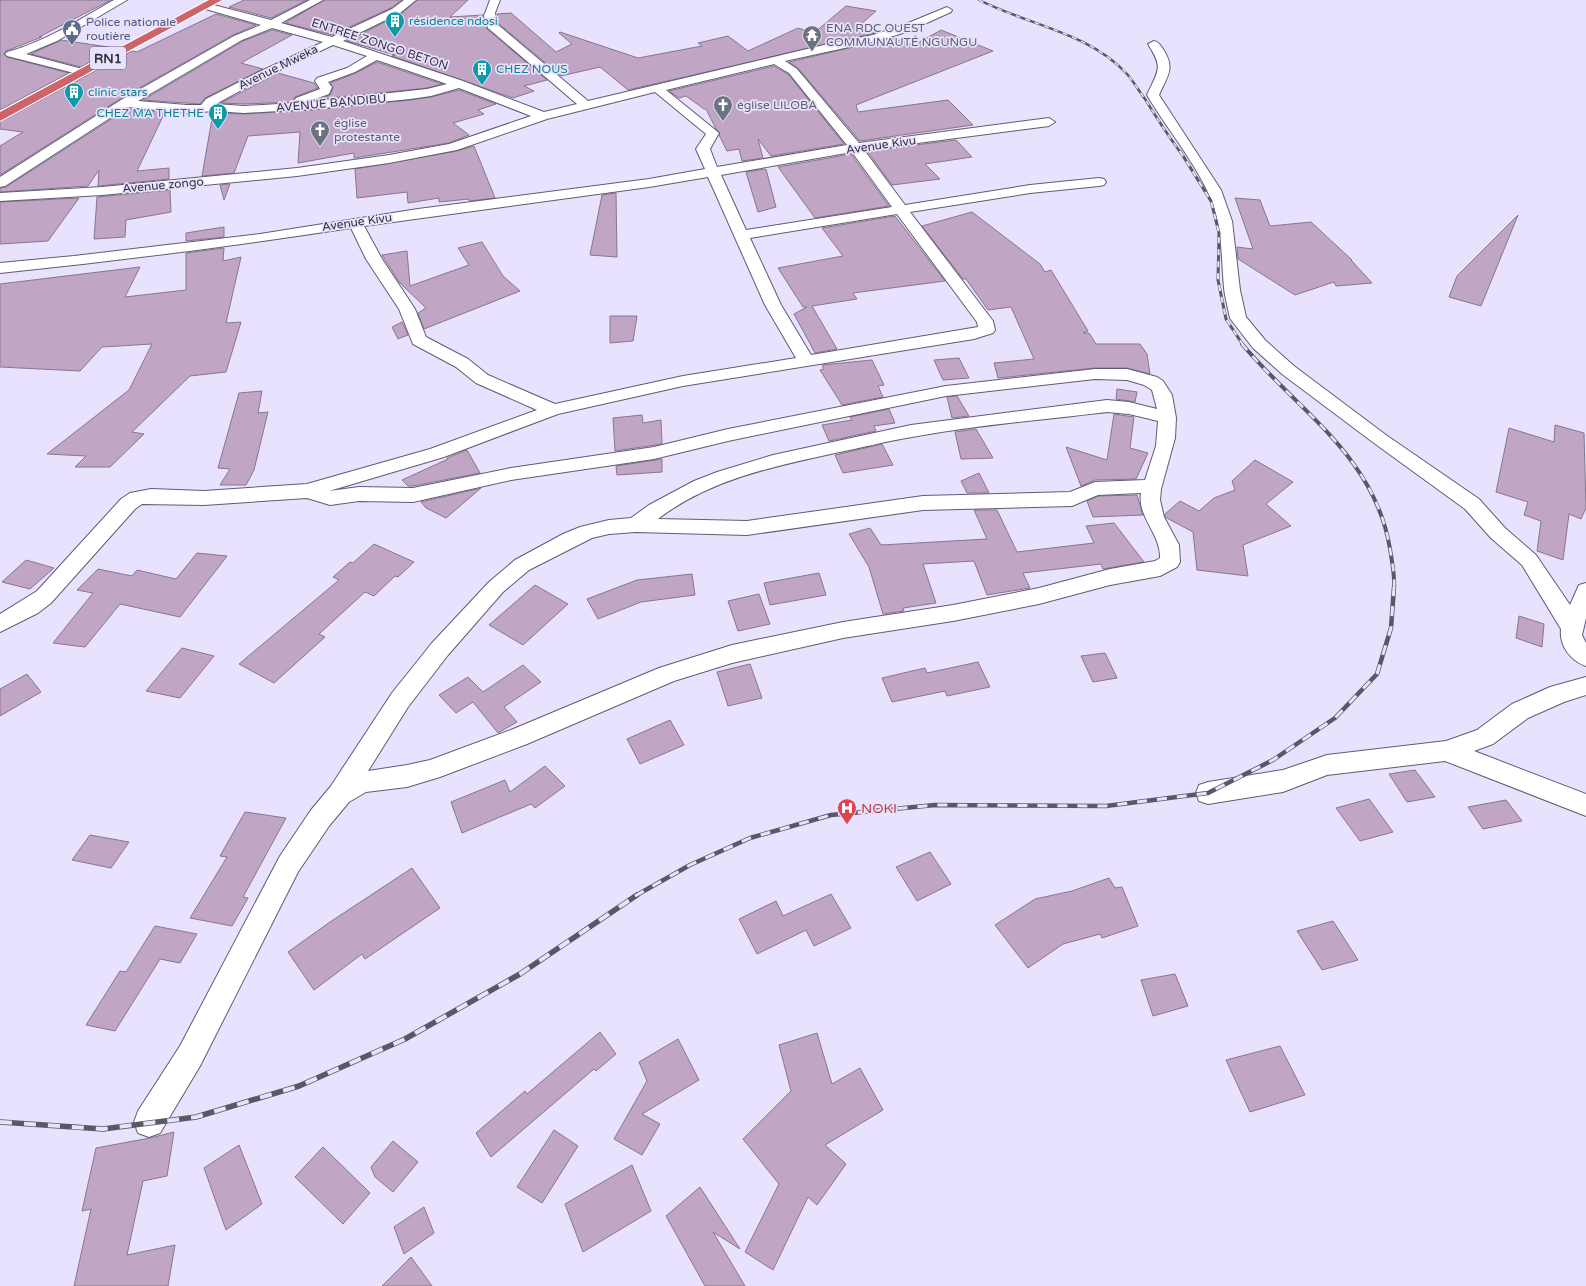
<svg xmlns="http://www.w3.org/2000/svg" width="1586" height="1286" font-family="'Varela Round',sans-serif">
<rect width="100%" height="100%" fill="#e9e2fe"/>
<!-- building -->
<g fill="#c0a5c5" stroke="#88768b">
<polygon points="0,0 111,0 39,37 42,37 6,51 4,54 7,57 69,73 0,110"/>
<polygon points="244,0 307,0 271,18 229,7"/>
<polygon points="324,0 402,0 391,8 332,35 285,23"/>
<polygon points="417,0 468,0 450,17 483,15 487,29 547,80 524,86 534,91 513,98 392,56 395,55 347,41 401,14"/>
<polygon points="846,6 876,11 858,27 876,33 628,90 600,67 561,76 498,23 497,14 511,13 556,52 572,44 559,33 560,32 638,58 702,46 698,43 728,36 748,51 798,28 814,33"/>
<polygon points="216,14 256,25 233,35 120,99 0,175 0,146 23,132 0,129 0,122 132,51 137,52"/>
<polygon points="272,30 292,35 241,63 263,69 205,98 200,104 143,100 243,41"/>
<polygon points="941,30 993,51 856,105 858,112 948,100 973,125 860,141 798,68 789,62 892,38 914,45"/>
<polygon points="61,40 115,48 81,67 31,54"/>
<polygon points="377,62 442,84 427,88 319,99 330,95 333,88 330,83 356,73"/>
<polygon points="774,66 788,74 844,144 771,156 758,139 763,158 742,161 739,149 727,151 719,135 720,133 716,129 706,109 704,109 686,96 679,98 669,91"/>
<polygon points="278,73 314,83 318,88 295,97 293,102 244,104 221,103"/>
<polygon points="459,90 496,104 478,110 484,114 453,123 469,135 449,143 354,158 354,153 298,163 300,132 248,136 234,173 202,176 213,113 244,114 312,110 410,100 431,97"/>
<polygon points="127,109 165,112 137,171 169,168 169,179 98,186 99,170 88,186 0,192 0,188 6,187"/>
<polygon points="956,140 972,157 925,164 940,179 892,185 867,151"/>
<polygon points="474,146 495,198 469,201 469,199 439,202 439,198 408,203 407,192 357,198 355,169 457,151"/>
<polygon points="851,154 889,206 815,218 778,167"/>
<polygon points="766,169 776,207 758,212 746,172"/>
<polygon points="230,184 224,200 220,185"/>
<polygon points="170,190 171,212 126,220 125,237 94,239 97,197"/>
<polygon points="616,193 617,257 590,255 602,195"/>
<polygon points="79,198 48,241 0,244 0,202"/>
<polygon points="1235,198 1260,200 1270,226 1311,222 1352,260 1351,260 1372,283 1336,286 1334,282 1295,295 1238,259 1237,247 1253,249"/>
<polygon points="972,212 1040,264 1045,272 1051,270 1088,331 1083,333 1089,333 1096,344 1140,344 1147,354 1150,374 1127,368 1095,368 998,378 994,363 1034,359 1011,307 988,310 966,279 963,279 922,226"/>
<polygon points="1518,215 1481,306 1449,297 1457,276"/>
<polygon points="895,216 945,281 853,293 857,299 812,306 837,349 815,353 794,314 807,307 803,307 778,268 843,256 822,228"/>
<polygon points="224,227 224,237 186,241 186,233"/>
<polygon points="482,242 503,276 520,291 424,329 418,313 426,308 399,282 382,255 407,251 410,286 469,265 458,248"/>
<polygon points="224,248 223,261 241,257 226,323 241,322 226,372 190,376 132,432 144,434 110,467 75,467 86,456 47,454 129,390 152,344 102,347 80,371 0,367 0,284 140,267 125,297 186,290 186,253"/>
<polygon points="610,316 637,316 633,341 610,343"/>
<polygon points="402,322 408,335 398,339 392,327"/>
<polygon points="959,358 969,378 943,380 934,360"/>
<polygon points="872,360 884,385 878,386 883,397 842,405 820,370 824,369 822,365"/>
<polygon points="1117,389 1137,392 1135,402 1116,399"/>
<polygon points="262,391 258,413 268,412 254,470 246,485 220,485 230,469 218,468 239,393"/>
<polygon points="957,396 969,416 952,418 947,397"/>
<polygon points="889,409 895,423 874,426 876,431 829,441 822,425 852,420 850,417"/>
<polygon points="1114,414 1134,417 1130,448 1148,453 1136,479 1095,480 1081,486 1066,447 1107,460"/>
<polygon points="642,415 643,423 661,420 662,444 615,451 613,418"/>
<polygon points="1555,425 1584,433 1586,508 1581,519 1569,514 1563,560 1537,551 1541,521 1524,515 1528,502 1496,492 1509,428 1554,442"/>
<polygon points="976,429 993,458 961,459 955,432"/>
<polygon points="882,444 893,465 843,473 835,455"/>
<polygon points="467,450 480,473 413,486 408,486 402,480 448,459 447,458"/>
<polygon points="662,459 662,472 617,475 616,466"/>
<polygon points="1255,460 1293,482 1266,504 1291,526 1243,545 1248,576 1197,570 1193,532 1165,517 1165,514 1180,501 1199,511 1214,498 1235,490 1232,481"/>
<polygon points="979,473 989,493 967,493 961,481"/>
<polygon points="481,488 446,518 426,508 421,502"/>
<polygon points="1137,495 1143,515 1093,517 1087,501 1098,496"/>
<polygon points="974,510 997,510 1017,552 1094,543 1086,526 1114,523 1144,562 1103,569 1101,564 1023,573 1030,588 987,595 974,561 923,564 936,603 903,608 904,611 883,614 869,567 849,534 870,528 881,545 987,539"/>
<polygon points="374,544 414,562 398,577 395,576 374,596 365,592 319,634 325,637 274,683 239,664 339,580 333,577 350,562 353,563"/>
<polygon points="197,553 227,556 180,617 120,604 85,647 53,643 93,593 77,590 98,569 132,576 137,570 176,579"/>
<polygon points="26,560 54,568 30,589 2,582"/>
<polygon points="819,573 826,595 770,605 764,583"/>
<polygon points="692,574 695,595 641,602 598,619 587,599 637,580"/>
<polygon points="535,585 568,604 523,645 489,625"/>
<polygon points="759,594 770,624 738,631 728,601"/>
<polygon points="1519,616 1544,624 1542,647 1516,638"/>
<polygon points="182,648 214,656 180,698 146,691"/>
<polygon points="1105,653 1117,678 1093,682 1081,656"/>
<polygon points="978,662 990,687 947,696 945,691 892,702 882,678 925,668 927,673"/>
<polygon points="750,664 762,698 728,706 717,672"/>
<polygon points="523,665 541,682 504,707 517,722 498,733 473,702 456,713 439,695 468,677 483,692"/>
<polygon points="27,674 41,692 0,716 0,689"/>
<polygon points="670,720 684,745 640,764 627,739"/>
<polygon points="545,766 565,786 535,808 531,804 462,833 451,802 505,780 510,792"/>
<polygon points="1415,770 1435,797 1407,802 1389,774"/>
<polygon points="1369,799 1393,832 1360,841 1336,808"/>
<polygon points="1506,800 1522,821 1483,829 1468,807"/>
<polygon points="245,812 286,818 243,897 248,898 232,926 190,918 227,857 220,856"/>
<polygon points="90,835 129,842 111,868 72,860"/>
<polygon points="930,852 951,884 917,901 896,867"/>
<polygon points="412,868 440,908 365,959 362,954 314,990 288,952 330,922"/>
<polygon points="1109,878 1115,888 1122,887 1138,926 1102,938 1100,934 1063,944 1028,968 995,925 1035,899 1072,891"/>
<polygon points="831,894 851,928 814,946 806,930 757,954 739,919 776,901 783,916"/>
<polygon points="1333,921 1358,960 1322,970 1297,931"/>
<polygon points="155,926 197,934 180,963 160,959 115,1031 86,1025 120,971 126,972"/>
<polygon points="1175,974 1188,1006 1153,1016 1141,980"/>
<polygon points="600,1032 616,1054 596,1071 594,1069 491,1157 476,1133 525,1091 527,1094"/>
<polygon points="817,1033 832,1084 860,1068 883,1110 825,1145 846,1164 817,1205 808,1197 773,1270 745,1252 779,1184 743,1139 791,1091 779,1045"/>
<polygon points="678,1039 699,1080 642,1114 660,1124 642,1155 614,1139 647,1081 639,1062"/>
<polygon points="1280,1046 1305,1095 1250,1112 1226,1060"/>
<polygon points="554,1130 578,1146 542,1203 517,1187"/>
<polygon points="174,1132 167,1176 143,1181 127,1255 175,1245 168,1286 74,1286 91,1209 82,1211 96,1148 150,1138"/>
<polygon points="393,1141 418,1162 393,1192 375,1177 371,1167"/>
<polygon points="239,1145 262,1204 226,1230 204,1168"/>
<polygon points="323,1147 370,1193 343,1224 295,1177"/>
<polygon points="632,1165 651,1211 583,1252 565,1204"/>
<polygon points="700,1187 740,1249 713,1232 745,1286 705,1286 666,1216"/>
<polygon points="424,1207 434,1233 404,1254 394,1227"/>
<polygon points="411,1257 432,1286 382,1286"/>
</g>
<g fill="none" stroke-linecap="round" stroke-linejoin="round">
<defs>
<g id="minor">
<path d="M114 0H127L57 41 26 54 86 70 88 72 86 74H78L7 56 5 54 7 52C45 42 80 19 114 0Z"/>
<path d="M310 0H323L281 23 332 37 392 9 404 0H416L400 13 343 41 463 81 544 112 577 104 488 28 484 16 490 0H500L495 13 497 24 588 101 832 43 873 35 901 26 947 7 952 10 951 12 909 31 881 40 785 61 797 69 859 143 1049 118 1055 122 1049 126 864 150 905 205 1030 185 1099 178 1104 179 1106 182 1104 185 1099 186 1030 193 910 212 993 321 995 330 993 333 974 339 683 386 558 414 444 457 329 491 359 487 413 488 511 468 654 447 728 429 946 386 1095 369H1127L1157 377 1163 381 1172 395 1176 418 1175 438 1161 489 1160 500 1164 517 1179 545 1180 562 1177 567 1160 576 1110 585 1039 604 953 621 843 638 732 663 674 681 527 744 440 777 407 787 366 792 349 802 329 826 298 872 200 1066 160 1133 149 1137 138 1133 134 1122 138 1111 180 1046 280 856 311 810 331 786 392 693 432 643 489 582 515 560 563 534 580 527 609 520 631 518 649 505 694 481 717 472 773 455 911 425 1107 400 1129 402 1157 409 1152 390 1144 385 1127 380 1095 379 946 396 728 441 654 459 511 480 413 502 359 501 330 505 307 498 204 505 142 504 135 509 51 603 38 613 0 632V614L37 591 121 499 130 493 151 489 204 491 307 484 430 449 537 410 476 383 456 367 413 344 399 309 366 259 351 228C234 246 117 261 0 273V263L74 256 260 234 418 209 649 179 705 169 696 149 706 134 655 92 547 119 457 150 389 163 297 176 102 195 0 201V193L102 187 297 168 389 155 449 144 531 116 459 88 431 96 410 99 312 109 244 113 214 111 187 113 127 107 5 186 0 187V177L121 100 234 36 261 25 202 8 201 6 202 4 206 3 271 20ZM272 28 323 42 257 73 206 99 201 105H187L138 101 242 40ZM333 45 367 56 347 68 317 78 315 81 320 89 296 98 294 101 295 103 244 106 216 104 265 77ZM377 60 447 84 427 89 307 102 329 94 332 87 328 82 355 72ZM774 64 789 73 847 145 717 167 710 149 719 133 666 90ZM852 152 892 207 746 230 721 175ZM708 177 765 305 796 358 683 376 555 404 488 375 468 359 426 337 415 309 382 259 364 226 649 187ZM897 214 977 322 978 327 811 355 781 305 750 238ZM1107 412 1129 414 1158 421 1156 446 1145 480 1095 482 1070 492 923 496 747 521 658 519C708 480 775 466 835 453 861 448 886 441 912 437 976 425 1042 420 1107 412ZM1141 493C1137 517 1161 534 1160 558L1155 561 1110 569 1039 588 953 605 843 622 732 645 659 668 511 730 430 760 407 765 368 771 408 707 448 655 503 592 529 570 592 538 609 534 636 532 747 535 923 510 1072 506 1098 495Z"/>
<path d="M1154 41C1159 42 1160 45 1163 49 1176 69 1167 76 1159 95L1221 190 1232 221 1240 290 1246 317 1265 340 1294 366 1386 435 1479 499 1505 528 1536 555 1570 605 1579 585 1586 583V618L1582 635 1586 643V666C1571 661 1559 646 1561 629L1522 565 1491 538 1465 509 1374 443 1282 374 1253 348 1232 321 1230 318C1228 308 1225 298 1224 288 1222 266 1222 243 1218 222 1210 179 1169 133 1147 95 1158 70 1164 69 1148 44Z"/>
<polygon points="1586,677 1586,695 1564,702 1528,718 1493,744 1474,751 1586,794 1586,816 1445,761 1327,775 1283,792 1208,804 1199,801 1196,793 1199,785 1208,782 1283,770 1327,755 1446,741 1477,730 1512,704 1550,687"/>
</g>
<polygon id="highway" points="209,0 222,0 0,121 0,112"/>
</defs>
<!-- minor casing -->
<use href="#minor" stroke="#605b72" stroke-width="2"/>
<!-- highway casing -->
<use href="#highway" stroke="#fff" stroke-width="2"/>
<!-- minor -->
<use href="#minor" fill="#fff" fill-rule="evenodd"/>
<!-- highway -->
<use href="#highway" fill="#cc646a" fill-rule="evenodd"/>
<defs>
<path id="rail-far4" d="M979 0C1028 25 1088 32 1127 74 1134 82 1139 91 1145 99 1156 117 1168 135 1180 152"/>
<polyline id="rail-far3" points="1180,151 1211,201 1219,233 1218,280 1226,319 1243,345"/>
<path id="rail-far2" d="M1242 344C1298 411 1375 456 1390 549 1392 562 1395 575 1394 588"/>
<polyline id="rail-far1" points="635,896 690,865 750,838 831,815 935,805 1106,806 1208,793 1273,760 1335,718 1377,674 1391,628 1394,587"/>
<polyline id="rail" points="0,1122 103,1129 196,1117 299,1086 405,1039 520,974 637,895"/>
</defs>
<!-- rail-far4 casing -->
<use href="#rail-far4" stroke="#5b5765" stroke-width="2.5"/>
<!-- rail-far3 casing -->
<use href="#rail-far3" stroke="#5b5765" stroke-width="3"/>
<!-- rail-far2 casing -->
<use href="#rail-far2" stroke="#5b5765" stroke-width="4"/>
<!-- rail-far1 casing -->
<use href="#rail-far1" stroke="#5b5765" stroke-width="4.5"/>
<!-- rail casing -->
<use href="#rail" stroke="#5b5765" stroke-width="5.5"/>
<!-- rail-far4 -->
<use href="#rail-far4" stroke="#e9e2fe" stroke-width="1.5" stroke-dasharray="5" stroke-linecap="butt"/>
<!-- rail-far3 -->
<use href="#rail-far3" stroke="#e9e2fe" stroke-width="2" stroke-dasharray="6" stroke-linecap="butt"/>
<!-- rail-far2 -->
<use href="#rail-far2" stroke="#e9e2fe" stroke-width="2.5" stroke-dasharray="8" stroke-linecap="butt"/>
<!-- rail-far1 -->
<use href="#rail-far1" stroke="#e9e2fe" stroke-width="3" stroke-dasharray="10" stroke-linecap="butt"/>
<!-- rail -->
<use href="#rail" stroke="#e9e2fe" stroke-width="4" stroke-dasharray="12" stroke-linecap="butt"/>
</g>
<!-- icons -->
<defs>
<symbol id="building-pin" viewBox="-11 -11 22 30"><path d="M0 17L-7.5 6A9.5 9.5 0 1 1 7.5 6Z" fill="#0f9aa8" stroke="#e9e2fe"/><path d="M-4-6H4V6H1V3H-1V6H-4ZM-2.5-4.3h1.7v1.8h-1.7ZM.8-4.3h1.7v1.8H.8ZM-2.5-1h1.7V.8h-1.7ZM.8-1h1.7V.8H.8Z" fill="#fff"/></symbol>
<symbol id="civic-pin" viewBox="-11 -11 22 30"><path d="M0 17L-7.5 6A9.5 9.5 0 1 1 7.5 6Z" fill="#5c6f8a" stroke="#e9e2fe"/><path d="M-.6-6.5H3V-4.5H.6V-3L4-1V1h2V6H-6V1h2V-1L-.6-3ZM-1.2 2.5V6h2.4V2.5Z" fill="#fff"/></symbol>
<symbol id="temple-pin" viewBox="-11 -11 22 30"><path d="M0 17L-7.5 6A9.5 9.5 0 1 1 7.5 6Z" fill="#6b7280" stroke="#e9e2fe"/><path d="M0-6L5-2H3V0L6.5 2.5H4V6H1.5V3h-3V6H-4V2.5H-6.5L-3 0V-2H-5Z" fill="#fff"/></symbol>
<symbol id="church-pin" viewBox="-11 -11 22 30"><path d="M0 17L-7.5 6A9.5 9.5 0 1 1 7.5 6Z" fill="#6b7280" stroke="#e9e2fe"/><path d="M-1.2-6h2.4v3.5h3.3v2.4h-3.3V6h-2.4V-.1h-3.3v-2.4h3.3Z" fill="#fff"/></symbol>
<symbol id="hospital-pin" viewBox="-11 -11 22 30"><path d="M0 17L-7.5 6A9.5 9.5 0 1 1 7.5 6Z" fill="#e0444e" stroke="#e9e2fe"/><path d="M-5-5h3v3.5h4V-5h3V5h-3V1.5h-4V5h-3Z" fill="#fff"/></symbol>
</defs>
<g fill-rule="evenodd">
<use href="#building-pin" x="384" y="10" width="22" height="30"/>
<use href="#civic-pin" x="61" y="18" width="22" height="30"/>
<use href="#temple-pin" x="801" y="24" width="22" height="30"/>
<use href="#building-pin" x="471" y="58" width="22" height="30"/>
<use href="#building-pin" x="63" y="81" width="22" height="30"/>
<use href="#church-pin" x="712" y="94" width="22" height="30"/>
<use href="#building-pin" x="207" y="102" width="22" height="30"/>
<use href="#church-pin" x="309" y="119" width="22" height="30"/>
<use href="#hospital-pin" x="836" y="797" width="22" height="30"/>
</g>
<g text-anchor="middle" stroke-width="3.5" stroke-linejoin="round" paint-order="stroke">
<!-- far-culture labels -->
<g font-size="12" fill="#0d838f" stroke="#e9e2fe" text-anchor="start">
<text x="409" y="25">résidence ndosi</text>
<text x="496" y="73">CHEZ NOUS</text>
<text x="88" y="96">clinic stars</text>
<text x="204" y="117" text-anchor="end">CHEZ MA THETHE</text>
</g>
<!-- far-service labels -->
<g font-size="12" fill="#4e5e75" stroke="#e9e2fe" text-anchor="start">
<text x="86" y="26">Police nationale<tspan x="86" dy="14">routière</tspan></text>
</g>
<!-- far-worship labels -->
<g font-size="12" fill="#5b616d" stroke="#e9e2fe" text-anchor="start">
<text x="826" y="32">ENA RDC OUEST<tspan x="826" dy="14">COMMUNAUTÉ NGUNGU</tspan></text>
<text x="737" y="109">église LILOBA</text>
<text x="334" y="127">église<tspan x="334" dy="14">protestante</tspan></text>
</g>
<!-- far-street labels -->
<g font-size="12" fill="#35323d" stroke="#e9e2fe">
<text transform="translate(380 44) rotate(18)" y="4">ENTREE ZONGO BETON</text>
<text transform="translate(278 67) rotate(-26)" y="4">Avenue Mweka</text>
<text transform="translate(331 103) rotate(-5)" y="4">AVENUE BANDIBU</text>
<text transform="translate(881 145) rotate(-8)" y="4">Avenue Kivu</text>
<text transform="translate(163 185) rotate(-5)" y="4">Avenue zongo</text>
<text transform="translate(357 222) rotate(-8)" y="4">Avenue Kivu</text>
</g>
<!-- shield labels -->
<rect fill="#e9e2fe" stroke="#6b6777" stroke-width="1" x="90" y="47" width="36" height="22" rx="3"/>
<g font-size="13" font-weight="bold" fill="#35323d">
<text x="108" y="63">RN1</text>
</g>
<!-- health labels -->
<g font-size="14" fill="#be3a42" stroke="#e9e2fe" text-anchor="start">
<text x="861" y="813">NOKI</text>
</g>
</g>
</svg>
